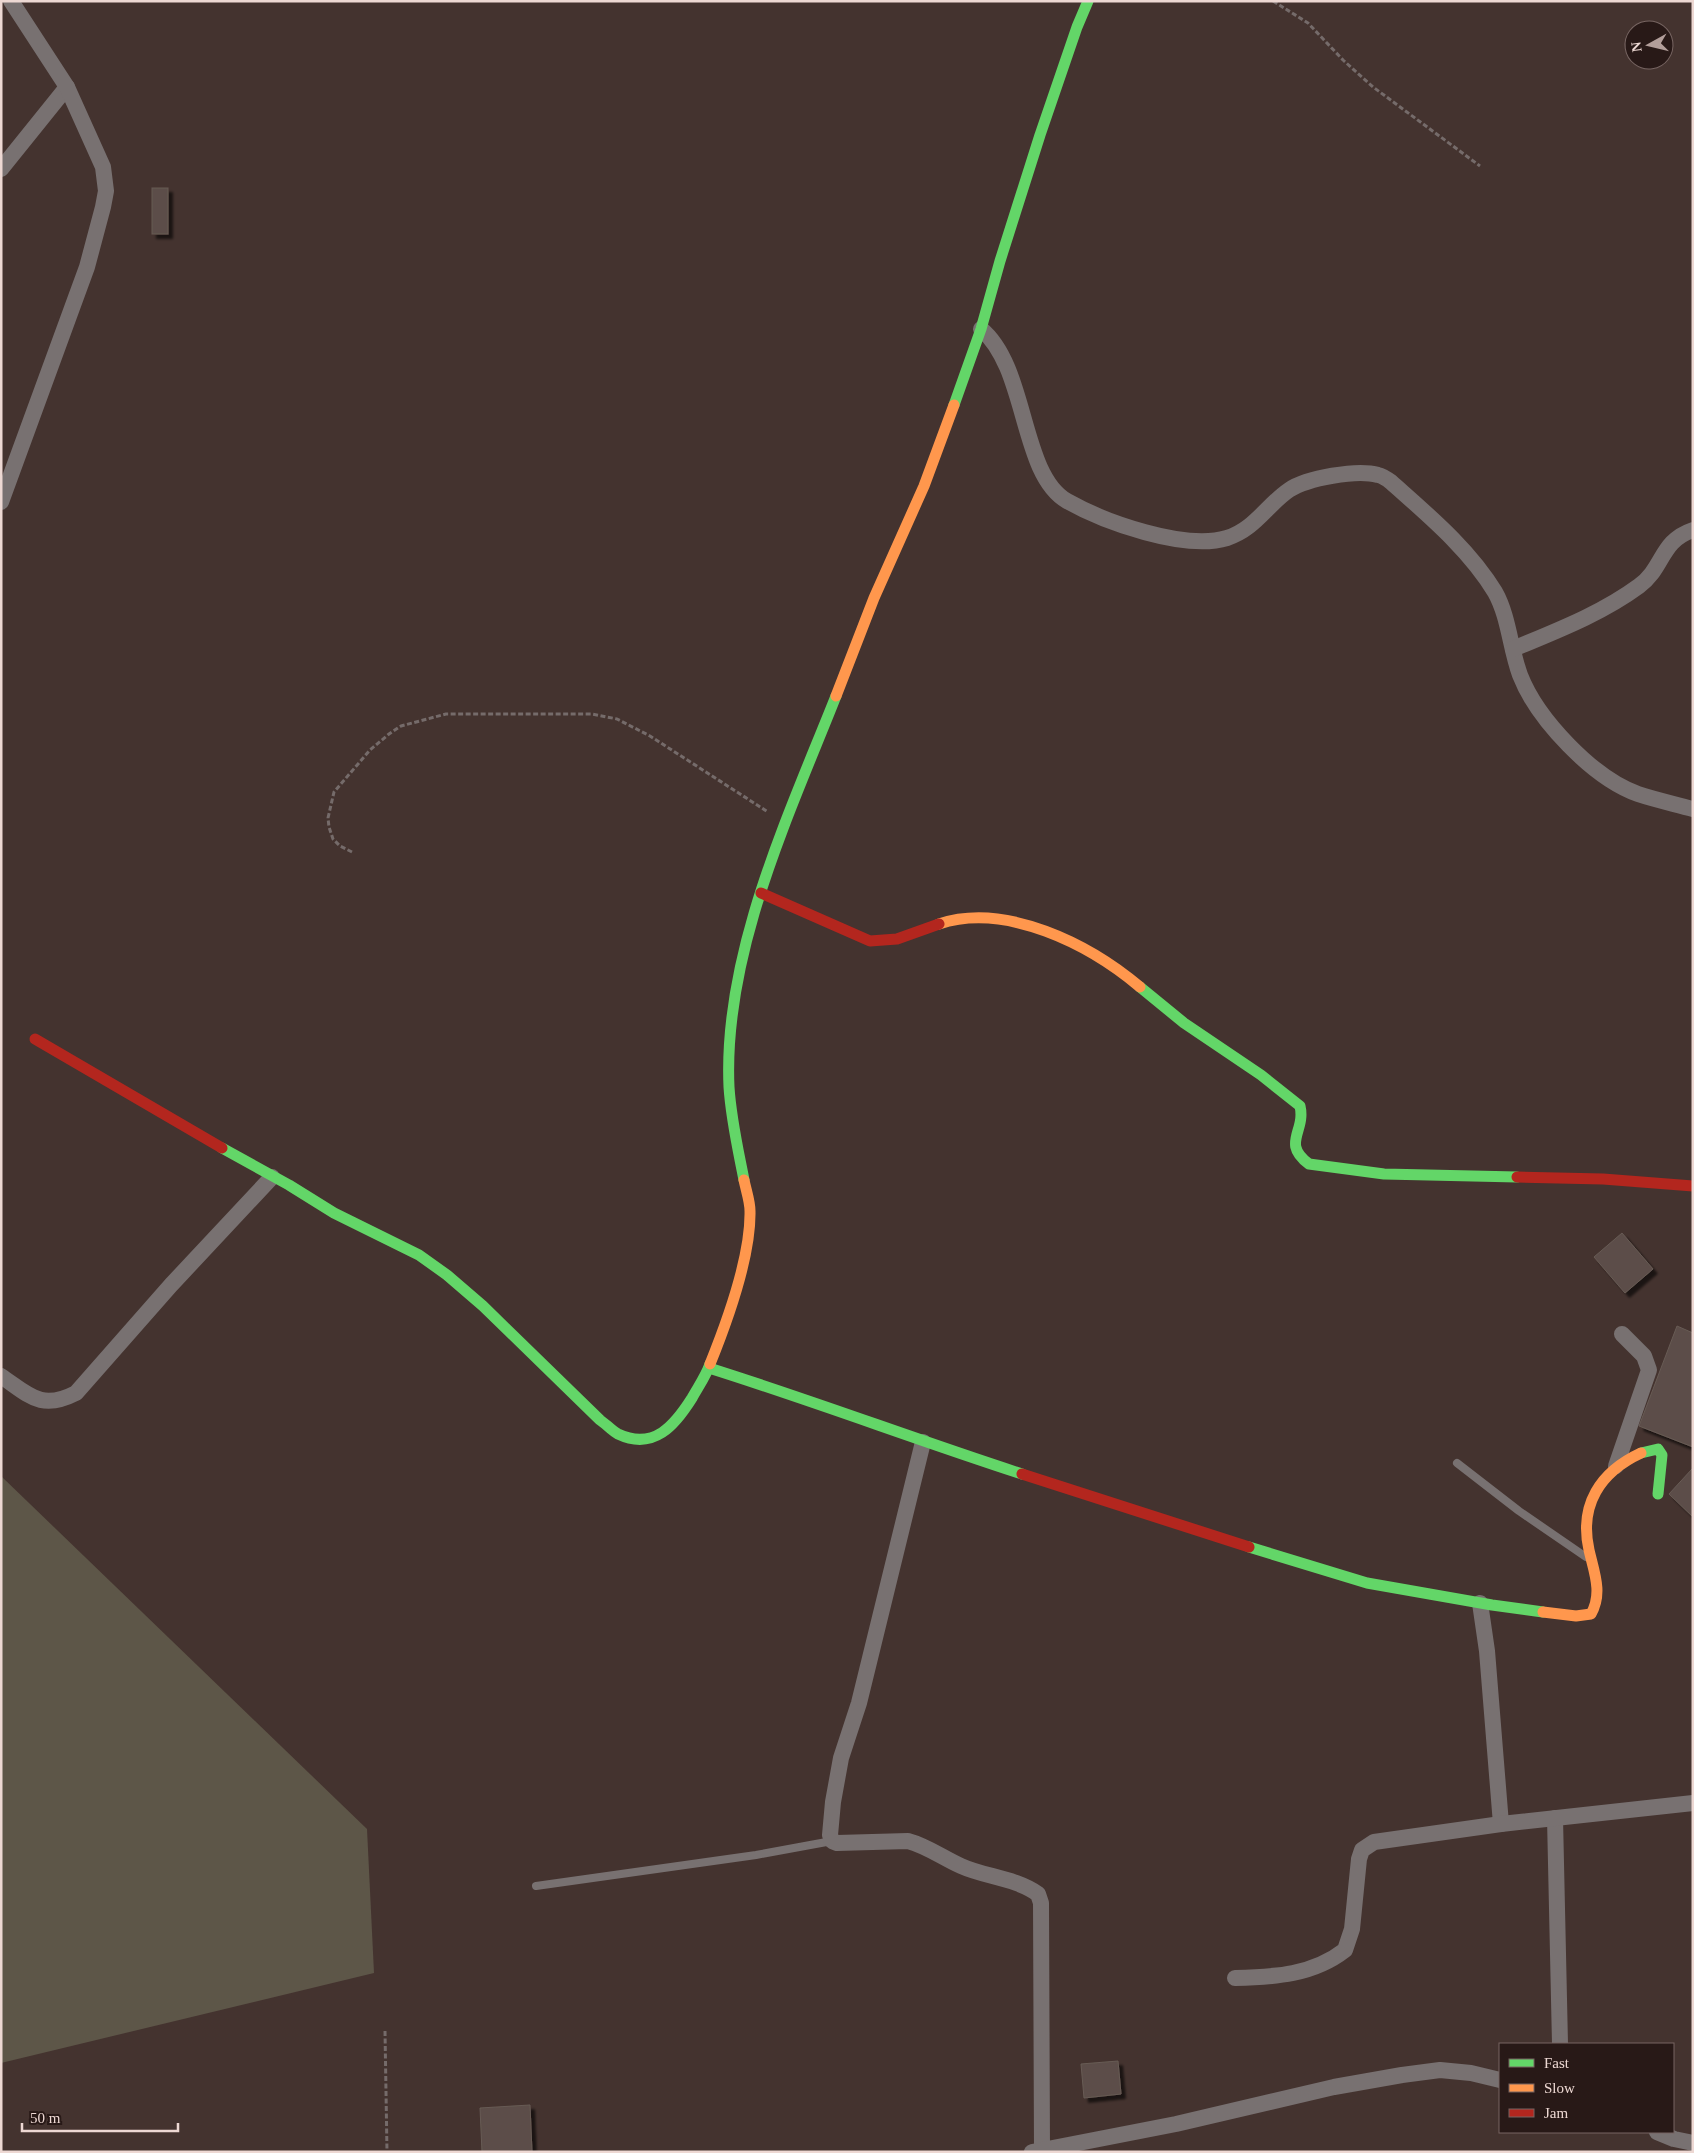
<svg xmlns="http://www.w3.org/2000/svg" width="1694" height="2153" font-family="Georgia,serif">
<defs>
<filter id="shadow"><feDropShadow dx="4.5" dy="4.5" stdDeviation="1" flood-color="#0009"/></filter>
</defs>
<rect width="100%" height="100%" fill="#44332f"/>
<!-- green -->
<polygon fill="#5d5648" points="1,1476 367,1829 374,1973 1,2063"/>
<!-- building -->
<g fill="#5b4e48" stroke="#685b55" filter="url(#shadow)">
<rect x="152" y="188" width="16" height="46"/>
<polygon points="1622,1233 1653,1269 1625,1293 1594,1257"/>
<polygon points="1677,1326 1693,1333 1693,1447 1639,1426"/>
<polygon points="1692,1469 1693,1469 1693,1517 1669,1494"/>
<polygon points="1118,2061 1121,2094 1084,2098 1081,2064"/>
<polygon points="530,2105 532,2152 482,2152 480,2108"/>
</g>
<g fill="none" stroke-linecap="round" stroke-linejoin="round">
<!-- path -->
<g stroke="#756b6a" stroke-width="3" stroke-dasharray="5 2.5" stroke-linecap="butt">
<polyline points="1273,1 1308,23 1343,60 1373,87 1480,166"/>
<polyline points="352,852 340,846 333,839 329,827 328,818 334,792 370,750 389,734 401,726 446,714 592,714 617,719 650,736 768,812"/>
<polyline points="385,2031 387,2152"/>
</g>
<!-- lane -->
<g stroke="#787171" stroke-width="8">
<polyline points="1457,1463 1519,1511 1586,1557"/>
<polyline points="536,1886 756,1855 832,1841"/>
</g>
<!-- street -->
<g stroke="#787171" stroke-width="16">
<polyline points="1,169 67,87"/>
<path d="M981 329C1028 368 1020 474 1067 501 1104 522 1185 551 1227 538 1255 529 1267 505 1289 490 1307 478 1357 469 1378 475 1383 476 1387 479 1391 482 1428 515 1469 549 1495 592 1509 617 1510 648 1520 675 1537 719 1593 778 1638 794 1656 800 1675 804 1693 809"/>
<polyline points="1,502 87,267 103,207 106,191 103,167 67,87 11,1"/>
<path d="M1513 649C1556 631 1601 614 1639 586 1664 568 1660 541 1693 530"/>
<path d="M1 1376C29 1395 41 1411 76 1393L171 1285 272 1177"/>
<path d="M923 1442 859 1703 841 1758 833 1802 830 1835 832 1841 837 1843 908 1841C927 1846 943 1858 961 1866 985 1877 1016 1878 1038 1894L1041 1903 1042 2149"/>
<polyline points="1616,1466 1649,1370 1644,1356 1622,1334"/>
<polyline points="1480,1603 1487,1651 1501,1824"/>
<polyline points="1555,1818 1560,2044"/>
<path d="M1235 1978C1275 1977 1313 1975 1345 1950L1352 1929 1359 1859 1362 1850 1374 1842 1501 1824 1693 1803"/>
<polyline points="1657,2132 1674,2139 1693,2143"/>
<polyline points="1032,2152 1176,2124 1334,2087 1402,2075 1440,2070 1471,2073 1500,2080"/>
</g>
<!-- fast -->
<g stroke="#63d668" stroke-width="11">
<polyline points="954,405 981,329 1000,261 1040,135 1077,27 1088,1"/>
<path d="M1140 987 1184 1023 1261 1075 1300 1106C1306 1132 1281 1143 1309 1164L1384 1174 1517 1177"/>
<path d="M222 1148 289 1185 334 1213 419 1255 447 1275 483 1306 600 1420C606 1424 612 1431 618 1434 654 1451 675 1425 692 1398 698 1387 706 1376 710 1364"/>
<path d="M744 1180C738 1149 731 1119 729 1087 723 954 788 817 836 696"/>
<path d="M709 1368C814 1401 917 1440 1022 1474"/>
<polyline points="1641,1453 1658,1449 1662,1455 1658,1494"/>
<polyline points="1249,1547 1367,1583 1492,1605 1543,1612"/>
</g>
<!-- slow -->
<g stroke="#ff974d" stroke-width="11">
<polyline points="836,696 874,598 924,486 954,405"/>
<path d="M939 924C1006 902 1089 944 1140 987"/>
<path d="M710 1364C727 1322 751 1256 750 1211 750 1201 746 1190 744 1180"/>
<path d="M1543 1612 1576 1616 1591 1614C1603 1593 1594 1572 1589 1550 1579 1505 1600 1472 1641 1453"/>
</g>
<!-- jam -->
<g stroke="#b3261e" stroke-width="11">
<polyline points="761,893 870,941 897,939 939,924"/>
<polyline points="35,1039 222,1148"/>
<polyline points="1517,1177 1603,1179 1693,1186"/>
<polyline points="1022,1474 1249,1547"/>
</g>
</g>
<!-- border -->
<rect width="1694" height="2153" fill="none" stroke="#edd8d3" stroke-width="5"/>
<!-- legend -->
<rect x="1499" y="2043" width="175" height="90" fill="#281917" stroke="#776562"/>
<rect x="1509" y="2059" width="25" height="8" fill="#63d668" stroke="#776562"/>
<text x="1544" y="2068" font-size="15" fill="#edd8d3">Fast</text>
<rect x="1509" y="2084" width="25" height="8" fill="#ff974d" stroke="#776562"/>
<text x="1544" y="2093" font-size="15" fill="#edd8d3">Slow</text>
<rect x="1509" y="2109" width="25" height="8" fill="#b3261e" stroke="#776562"/>
<text x="1544" y="2118" font-size="15" fill="#edd8d3">Jam</text>
<!-- north arrow -->
<g transform="translate(1649 45) rotate(262)"><circle r="24" fill="#281917" stroke="#776562"/>
<path d="M0-4L9 19L0 12L-9 19Z" fill="#b29e9a"/>
<text y="-8" font-size="14" font-weight="bold" text-anchor="middle" fill="#edd8d3">N</text>
</g>
<!-- scale -->
<path d="M22 2123v8h156v-8" fill="none" stroke="#edd8d3" stroke-width="2.5"/>
<text x="30" y="2123" font-size="15" fill="#edd8d3" stroke="#281917" stroke-width="4" paint-order="stroke">50 m</text>
</svg>
